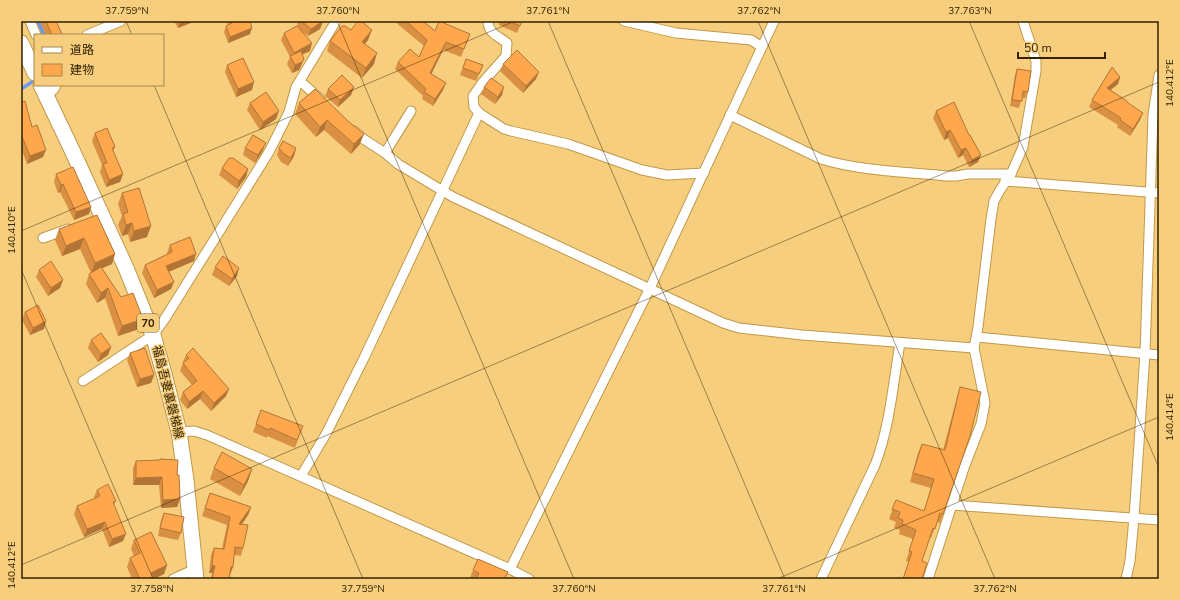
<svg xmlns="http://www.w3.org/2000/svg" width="1180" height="600" font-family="'Nunito Sans','Noto Sans JP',sans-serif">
<rect width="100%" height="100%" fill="#f6ce7e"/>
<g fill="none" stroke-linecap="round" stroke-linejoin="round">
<!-- stream -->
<g stroke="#6b98f5" stroke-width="3.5">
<polyline points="38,21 44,35"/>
<polyline points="21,89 35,80"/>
</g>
<defs>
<g id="street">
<polyline points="30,21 36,35"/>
<polyline points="624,21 676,33 751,40 762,47"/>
<polyline points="87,35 121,21"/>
<polyline points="300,81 320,99"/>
<polyline points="46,97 54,89 56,85"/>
<polyline points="479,113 504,129 511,131 568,144 642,170 667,175 704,173"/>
<path d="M730 115 821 159C860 171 906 172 947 176H956L968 174H1011"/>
<polyline points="354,131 362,138 385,153 398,164 453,197 723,323 739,328 802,335 974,348"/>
<polyline points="385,153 411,111"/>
<polyline points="1005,181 1159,193"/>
<polyline points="43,238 68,229"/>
<polyline points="977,337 1159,355"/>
<polyline points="83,381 153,335 164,320 269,152 289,112 296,87 336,21"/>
<polyline points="179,432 194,431 207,435 510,569 529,579"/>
<path d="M301 476 326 434 365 356 479 113 474 107 473 96 483 82 506 56 507 43C499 36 488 34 488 21"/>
<polyline points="952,505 1159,520"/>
<polyline points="510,569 650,288 774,21"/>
<polyline points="173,579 195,569"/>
<path d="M821 579 875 465C890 426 893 384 900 343"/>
<polyline points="928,579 965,465 981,424 985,403 974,348 978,327 991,219 994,201 1000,190 1011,174 1023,147 1036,71 1036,61 1023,21"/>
<polyline points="1126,579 1130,561 1134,518 1145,353 1153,115 1159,75"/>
</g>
<g id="primary">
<polyline points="21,43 35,73"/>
<polyline points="41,85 71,148 126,268 153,335 163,370 179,432 186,480 196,579"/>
</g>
</defs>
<!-- street casing -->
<use href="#street" stroke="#c09949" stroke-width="11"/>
<!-- primary casing -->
<use href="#primary" stroke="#c09949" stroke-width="17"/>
<!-- street -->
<use href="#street" stroke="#fff" stroke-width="9"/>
<!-- primary -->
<use href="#primary" stroke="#fff" stroke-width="15"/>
</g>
<!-- wall -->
<g fill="#da9042">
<polygon points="42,21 56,21 62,34 61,35 46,35 41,24"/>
<polygon points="174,21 193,21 193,22 178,28"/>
<polygon points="226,21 250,21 250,34 228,43 224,32 226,26 228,25"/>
<polygon points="298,21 323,21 320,29 308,36 301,31 310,51 302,54 301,66 299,70 292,73 287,64 290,57 281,40 284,33 299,29 297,25"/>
<polygon points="394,21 423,21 435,31 470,34 461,57 443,50 431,74 446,83 443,90 433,106 422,99 423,96 395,69 398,62 419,57 424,46"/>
<polygon points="499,21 522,21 517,33 499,25"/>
<polygon points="351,30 368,40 365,44 374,64 362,78 327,51 330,41"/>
<polygon points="466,59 483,65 476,81 460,75"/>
<polygon points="503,64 536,79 523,93 500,71"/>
<polygon points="227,65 252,90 236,97 225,72"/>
<polygon points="1017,69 1028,92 1025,98 1022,98 1019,108 1010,106 1015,75"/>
<polygon points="1120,77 1118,84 1110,90 1127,103 1140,120 1130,136 1117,127 1118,125 1089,107 1092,100"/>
<polygon points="354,87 351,95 338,107 325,96 328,89"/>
<polygon points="484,87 502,95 495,104 481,94"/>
<polygon points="315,89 360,144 351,154 324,130 316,137 295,114 299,103"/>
<polygon points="21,102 32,127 43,157 27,164 21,148"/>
<polygon points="250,103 276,119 260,130 247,110"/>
<polygon points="936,111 969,135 981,155 978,162 969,167 963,155 958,158 948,138 944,140 933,118"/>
<polygon points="95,133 115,147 113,151 123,174 120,182 106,187 100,172 102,165 92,141"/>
<polygon points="245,148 263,150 255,163 243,155"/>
<polygon points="279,148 296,148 294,156 288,166 281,162 277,155"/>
<polygon points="222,168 248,169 246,177 237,189 219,175"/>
<polygon points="56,174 91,207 89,214 74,220 60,192 58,193 54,182"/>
<polygon points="122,193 147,237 130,242 128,234 122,236 118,225 122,216 118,204"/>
<polygon points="97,215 115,254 112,264 102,268 139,329 118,336 105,298 97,303 86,284 89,274 91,273 80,249 62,256 55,240 59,229"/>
<polygon points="170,245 194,261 169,272 171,289 154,298 142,273 145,265 167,254 167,253"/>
<polygon points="215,267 237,276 229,286 212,275"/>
<polygon points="39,270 63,280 60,288 48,296 36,277"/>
<polygon points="25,312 44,329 30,335 22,320"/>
<polygon points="91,340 111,347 108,355 98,362 88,348"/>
<polygon points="130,353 154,375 151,383 137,387 127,360"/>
<polygon points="186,355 229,389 226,396 211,411 200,399 187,409 180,400 183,392 192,385 180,371 183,363 183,362"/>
<polygon points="960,387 943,514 940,523 937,522 931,538 930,538 909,562 906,561 913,539 899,534 900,530 894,528 896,522 889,519 896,500 924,511 931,488 910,482 918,453 922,444 943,450 957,397"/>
<polygon points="256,424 300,434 295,448 267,436 267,438 253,432"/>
<polygon points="136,461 177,475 180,499 177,507 161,508 159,485 133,485 133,468"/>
<polygon points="214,468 252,469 248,481 240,496 210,479"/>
<polygon points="97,490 116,501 114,505 123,541 109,547 102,529 84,537 74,514 77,506 95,499 94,497"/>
<polygon points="210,493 251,507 248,515 242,524 243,548 241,556 234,555 229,579 211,579 212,573 209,573 211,555 214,548 222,548 227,525 202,516"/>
<polygon points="164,513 181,533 178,540 158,536 161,520"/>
<polygon points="134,540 167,565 164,574 154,579 132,579 127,567 130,558 134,556 131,549"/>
<polygon points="473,570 508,572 505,579 473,579 470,578"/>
</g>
<!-- shaded-wall -->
<g fill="#b27536">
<polygon points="180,21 193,21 193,22 178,28"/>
<polygon points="323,21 320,29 308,36 311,29"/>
<polygon points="252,28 250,34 228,43 230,37"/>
<polygon points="372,30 368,40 358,52 362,42"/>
<polygon points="446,42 443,50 428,81 430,73"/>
<polygon points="312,43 310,51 291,60 294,53"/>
<polygon points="377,53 374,64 362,78 366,68"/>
<polygon points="304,59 301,66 299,70 292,73 295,65"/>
<polygon points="539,72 536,79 523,93 526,86"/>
<polygon points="1120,77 1118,84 1104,95 1107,88"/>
<polygon points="254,82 252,90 236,97 238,89"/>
<polygon points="446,83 443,90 433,106 435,99"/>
<polygon points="354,87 351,95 338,107 340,100"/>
<polygon points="504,87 502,95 495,104 498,97"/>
<polygon points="279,111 276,119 260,130 263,122"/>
<polygon points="1143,113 1140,120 1130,136 1133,129"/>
<polygon points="327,120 324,130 316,137 320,127"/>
<polygon points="950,130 948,138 944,140 946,132"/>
<polygon points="364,134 360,144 351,154 354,144"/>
<polygon points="266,143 263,150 255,163 258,155"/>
<polygon points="296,148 294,156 288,166 291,158"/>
<polygon points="966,148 963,155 958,158 961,150"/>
<polygon points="46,150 43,157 27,164 30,156"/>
<polygon points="981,155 978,162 969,167 972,160"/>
<polygon points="248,169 246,177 237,189 239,181"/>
<polygon points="123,174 120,182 106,187 109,180"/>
<polygon points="63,184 60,192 58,193 61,185"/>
<polygon points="91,207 89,214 74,220 76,212"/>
<polygon points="132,223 128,234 122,236 126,225"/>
<polygon points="151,226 147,237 130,242 134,231"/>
<polygon points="84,238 80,249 62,256 66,246"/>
<polygon points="115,254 112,264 91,273 95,263"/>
<polygon points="196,254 194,261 163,274 166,266"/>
<polygon points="239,268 237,276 229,286 232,279"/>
<polygon points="63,280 60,288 48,296 51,288"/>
<polygon points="174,282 171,289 154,298 157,290"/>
<polygon points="108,288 105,298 97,303 101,293"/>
<polygon points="143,319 139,329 118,336 122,326"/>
<polygon points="46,321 44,329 30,335 33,328"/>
<polygon points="111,347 108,355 98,362 101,354"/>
<polygon points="154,375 151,383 137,387 140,379"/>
<polygon points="229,389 226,396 211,411 214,403"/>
<polygon points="203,391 200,399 187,409 189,402"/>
<polygon points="252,469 248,481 240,496 244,485"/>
<polygon points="162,477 159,485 133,485 136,478"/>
<polygon points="180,499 177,507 161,508 163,500"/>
<polygon points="251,507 248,515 237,531 239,524"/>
<polygon points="105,522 102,529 84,537 87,529"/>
<polygon points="126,534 123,541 109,547 112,539"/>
<polygon points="167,565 164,574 153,579 151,573"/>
<polygon points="212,565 215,566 212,573 209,573"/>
<polygon points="231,567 233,567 230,575 228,575"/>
</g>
<!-- building -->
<g fill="#fea74d" stroke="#b27536">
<polygon points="46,21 56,21 62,34 59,35 52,35"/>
<polygon points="231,21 250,21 252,28 230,37 226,26 232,23"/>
<polygon points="301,21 323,21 311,29"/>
<polygon points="358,21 361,21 372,30 362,42 377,53 366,68 330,41 342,26 345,26 351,30"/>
<polygon points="406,21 423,21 435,31 439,21 470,34 464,49 446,42 430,73 446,83 435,99 424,92 426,89 398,62 410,49 419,57 427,40"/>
<polygon points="509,21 522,21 520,26"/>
<polygon points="297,26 312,43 294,53 284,33"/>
<polygon points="517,50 539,72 526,86 503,64"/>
<polygon points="301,51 304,59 302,62 295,65 290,56"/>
<polygon points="243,58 254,82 238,89 227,65"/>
<polygon points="466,59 483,65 479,74 463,68"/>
<polygon points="1112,67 1120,77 1107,88 1127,101 1127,102 1143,113 1133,129 1120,120 1121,118 1092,100"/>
<polygon points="1017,69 1031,71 1028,92 1023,91 1022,101 1012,100"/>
<polygon points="342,75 354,87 340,100 328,89"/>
<polygon points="491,78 504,87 498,97 484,87"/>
<polygon points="315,89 348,121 364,134 354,144 327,120 320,127 299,103"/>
<polygon points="266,92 279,111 263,122 250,103"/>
<polygon points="25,101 32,127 37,125 46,150 30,156 21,134 21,102"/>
<polygon points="954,102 969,135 970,135 981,155 972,160 966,148 961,150 950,130 946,132 936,111"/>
<polygon points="107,128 115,147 112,148 123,174 109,180 103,164 107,163 95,133"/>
<polygon points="253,135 266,143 258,155 245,148"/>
<polygon points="283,141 296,148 291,158 284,154 279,148"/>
<polygon points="229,158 233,158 248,169 239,181 222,168"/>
<polygon points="73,167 91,207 76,212 63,184 61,185 56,174"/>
<polygon points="139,188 151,226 134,231 132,223 126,225 123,214 128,212 122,193"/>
<polygon points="97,215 115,254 95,263 84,238 66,246 59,229"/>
<polygon points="190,237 196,254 166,266 174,282 157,290 145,265 172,252 170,245"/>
<polygon points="223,256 239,268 232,279 215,267"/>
<polygon points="51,261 63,280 51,288 39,270"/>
<polygon points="101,267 121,297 133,293 143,319 122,326 108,288 101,293 89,274"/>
<polygon points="38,305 46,321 33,328 25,312"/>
<polygon points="101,333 111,347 101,354 91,340"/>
<polygon points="145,348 154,375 140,379 130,353"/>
<polygon points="193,348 229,389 214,403 203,391 189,402 183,392 197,381 183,363 189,358 186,355"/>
<polygon points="960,387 981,392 970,436 943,514 940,513 935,529 933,528 922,561 927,563 922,579 903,579 912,552 909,551 916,530 902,524 903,520 898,518 900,512 892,509 896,500 924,511 934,479 913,473 922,444 945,450"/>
<polygon points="261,410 303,426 297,440 270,428 269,430 256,424"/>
<polygon points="222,452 252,469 244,485 214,468"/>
<polygon points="160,459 178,460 177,475 179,475 180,499 163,500 162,477 136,478 136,461 160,460"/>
<polygon points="108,484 116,501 113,502 126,534 112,539 105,522 87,529 77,506 100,496 97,490"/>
<polygon points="210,493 251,507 239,524 248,525 243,548 235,547 233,567 231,567 229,579 212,579 215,566 212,565 214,548 224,549 230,517 205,508"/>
<polygon points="164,513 184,517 181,533 160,528"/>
<polygon points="151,532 167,565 151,573 154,579 140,579 130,558 140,553 134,540"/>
<polygon points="478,559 508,572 504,579 476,579 479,573 473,570"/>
</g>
<!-- ticks -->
<path fill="none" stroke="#322200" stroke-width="1" stroke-opacity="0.45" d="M126 21 132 35M337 21 574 579M548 21 785 579M758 21 995 579M969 21 1159 468M154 85 363 579M21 231 515 21M21 269 153 579M21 565 1159 82M777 579 1159 417"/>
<g text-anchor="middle" stroke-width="3" stroke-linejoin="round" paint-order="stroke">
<!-- shield labels -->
<rect fill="#f6ce7e" stroke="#6d5626" stroke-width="1" x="137" y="314" width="22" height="18" rx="3"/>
<g font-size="11" font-weight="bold" fill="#322200">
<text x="148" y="327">70</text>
</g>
<!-- street labels -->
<g font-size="12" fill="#322200" stroke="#f6ce7e">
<text transform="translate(168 392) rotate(76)" y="4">福島吾妻裏磐梯線</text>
</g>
</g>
<!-- border -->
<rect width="1180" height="600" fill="none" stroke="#f6ce7e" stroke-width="44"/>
<!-- legend -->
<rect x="34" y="34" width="130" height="52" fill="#f6ce7e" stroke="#a8894c"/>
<rect x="42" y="47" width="20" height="6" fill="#ffffff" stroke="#a8894c"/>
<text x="70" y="54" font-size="12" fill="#322200">道路</text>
<rect x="42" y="64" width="20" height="12" fill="#fea74d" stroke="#a8894c"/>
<text x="70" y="74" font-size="12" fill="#322200">建物</text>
<!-- scale -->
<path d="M1018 52v6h87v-6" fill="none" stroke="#322200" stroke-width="2"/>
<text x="1024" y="52" font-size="12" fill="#322200" stroke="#f6ce7e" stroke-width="3" paint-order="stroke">50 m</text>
<rect x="22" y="22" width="1136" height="556" fill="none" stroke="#322200" stroke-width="1.5"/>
<g font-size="10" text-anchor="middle" fill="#322200">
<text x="127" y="14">37.759°N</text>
<text x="338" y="14">37.760°N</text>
<text x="548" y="14">37.761°N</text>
<text x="759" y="14">37.762°N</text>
<text x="970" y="14">37.763°N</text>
<text transform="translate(1169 83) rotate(-90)" y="4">140.412°E</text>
<text transform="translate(11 230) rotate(-90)" y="4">140.410°E</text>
<text transform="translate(1169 417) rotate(-90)" y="4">140.414°E</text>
<text transform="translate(11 565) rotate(-90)" y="4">140.412°E</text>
<text x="152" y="592">37.758°N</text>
<text x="363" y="592">37.759°N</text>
<text x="574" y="592">37.760°N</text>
<text x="784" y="592">37.761°N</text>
<text x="995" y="592">37.762°N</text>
</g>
</svg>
